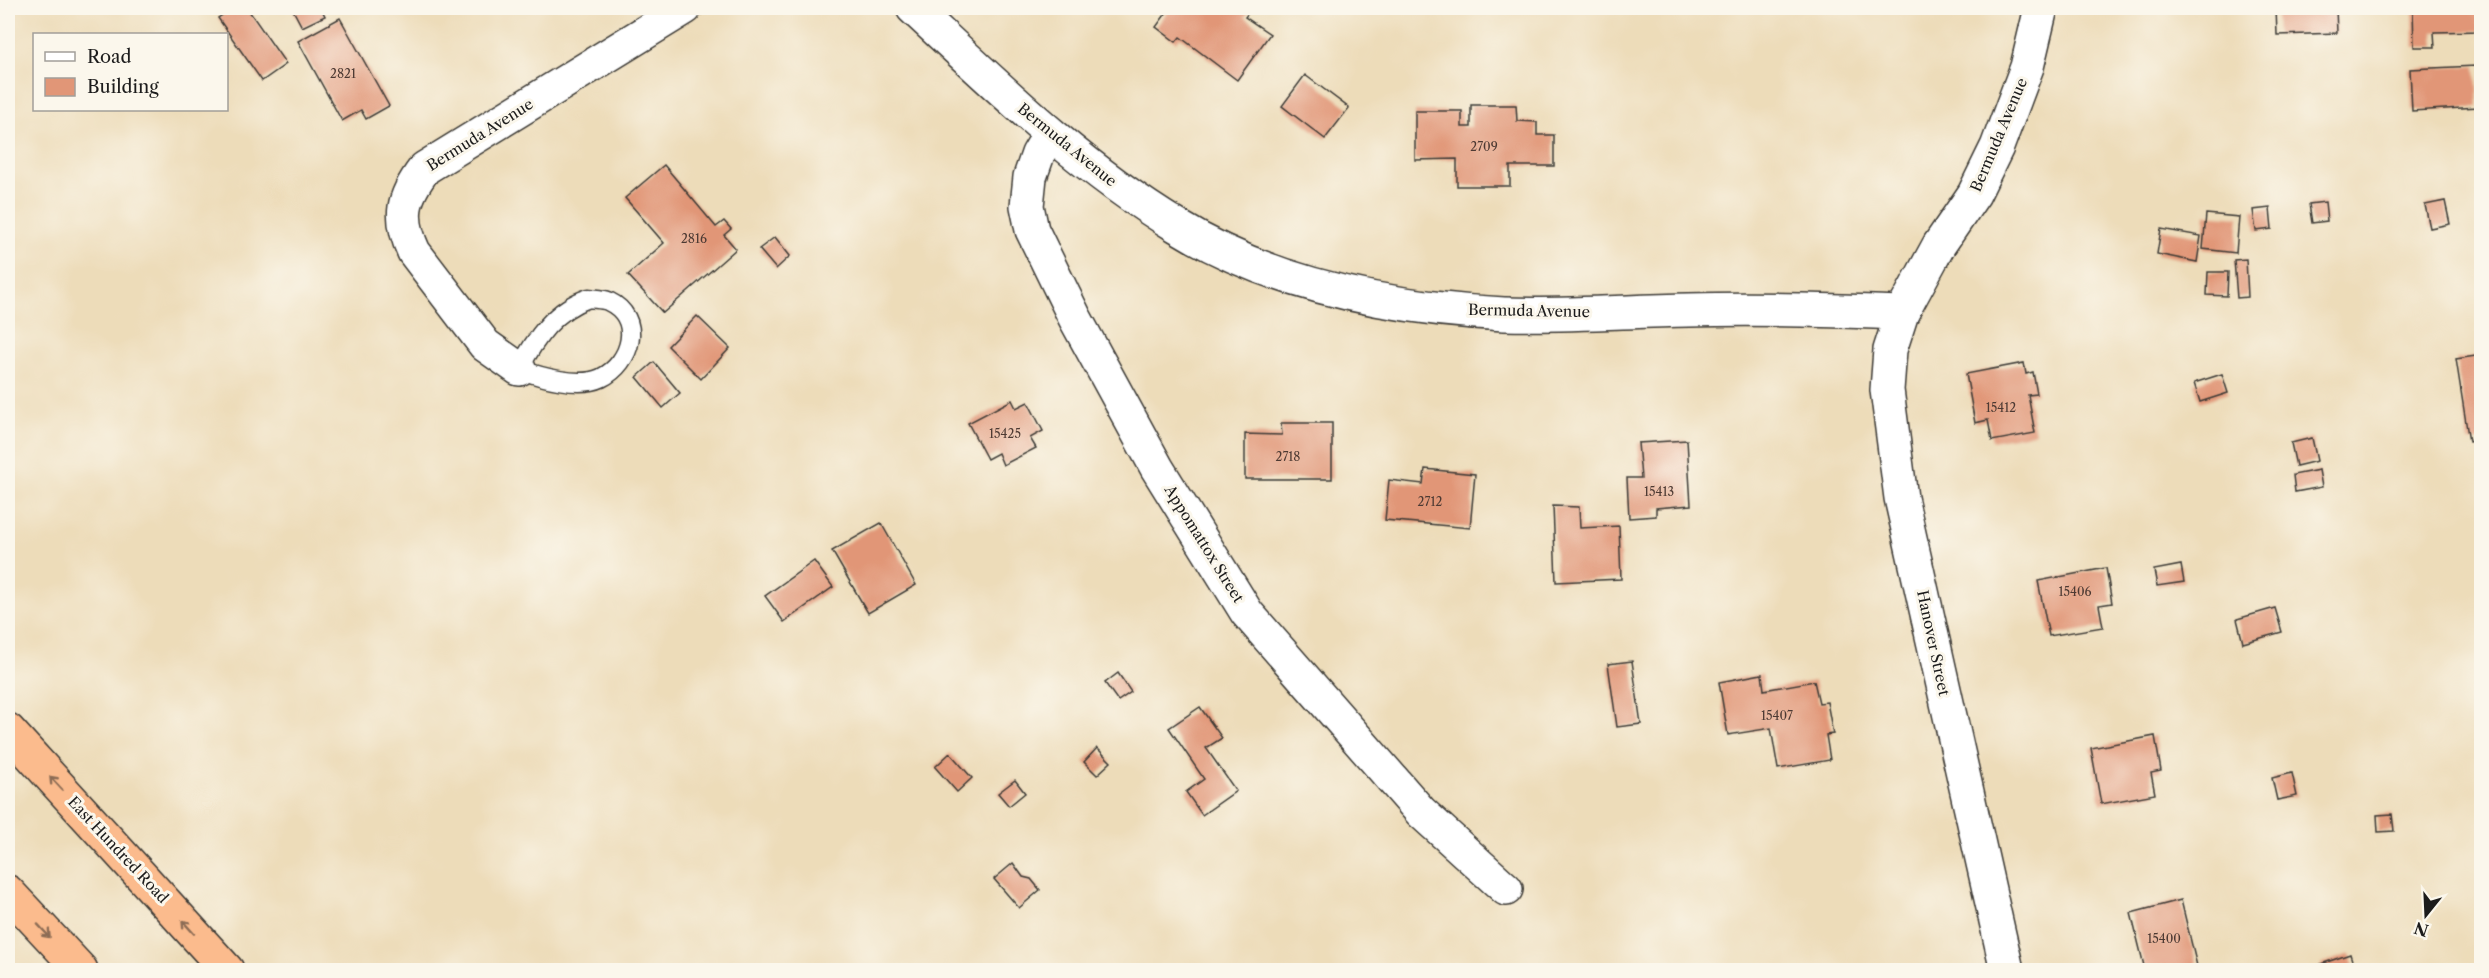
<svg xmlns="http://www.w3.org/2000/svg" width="2489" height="978" font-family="'Libre Caslon Text',serif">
<rect width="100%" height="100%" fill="#fbf7ec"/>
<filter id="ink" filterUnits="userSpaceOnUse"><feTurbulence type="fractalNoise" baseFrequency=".0167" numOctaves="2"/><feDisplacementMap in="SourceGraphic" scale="12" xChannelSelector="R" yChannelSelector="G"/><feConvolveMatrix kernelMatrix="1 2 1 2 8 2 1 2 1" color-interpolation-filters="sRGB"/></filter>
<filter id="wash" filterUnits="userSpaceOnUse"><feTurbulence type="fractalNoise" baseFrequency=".008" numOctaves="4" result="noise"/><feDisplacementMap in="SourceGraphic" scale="24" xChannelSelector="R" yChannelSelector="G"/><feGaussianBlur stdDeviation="1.35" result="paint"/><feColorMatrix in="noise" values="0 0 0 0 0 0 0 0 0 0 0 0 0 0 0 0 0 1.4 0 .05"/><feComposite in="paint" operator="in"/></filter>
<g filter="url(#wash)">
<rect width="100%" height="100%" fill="#eddcb9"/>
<g id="blocks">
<!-- building -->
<g fill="#e19677">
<polygon points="233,8 247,8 286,64 262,81 218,18"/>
<polygon points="292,8 321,8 325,16 302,27"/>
<polygon points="1170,8 1252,8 1245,17 1270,34 1237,80 1180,37 1176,42 1156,27"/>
<polygon points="2276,8 2336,8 2337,33 2277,35"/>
<polygon points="2413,8 2482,8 2482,31 2434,32 2435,47 2414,47"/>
<polygon points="340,18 389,106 366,119 361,110 342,121 298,41"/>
<polygon points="2476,66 2478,107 2412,111 2410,69"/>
<polygon points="1305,75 1349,108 1325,139 1282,106"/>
<polygon points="1471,105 1516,105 1517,121 1537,122 1537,135 1554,135 1554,166 1510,166 1510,186 1457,186 1457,159 1415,160 1415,111 1462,111 1462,127 1471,127"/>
<polygon points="664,165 716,227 724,221 731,229 724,235 736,249 663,313 628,275 664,243 625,198"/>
<polygon points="2445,201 2450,224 2430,228 2425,205"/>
<polygon points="2325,202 2327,221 2312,223 2309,204"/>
<polygon points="2270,208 2272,229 2256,231 2253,210"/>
<polygon points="2206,214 2239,217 2236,253 2203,249"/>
<polygon points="2161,229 2201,236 2197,262 2157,254"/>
<polygon points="775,237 790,256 776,269 759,249"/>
<polygon points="2246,259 2248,297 2237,298 2234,260"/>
<polygon points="2208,272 2228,272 2227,296 2207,295"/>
<polygon points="697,316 730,348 701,379 668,346"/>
<polygon points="2482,355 2482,440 2469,442 2456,359"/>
<polygon points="654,362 680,393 663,408 637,377"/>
<polygon points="2024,363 2026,374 2033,372 2037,394 2028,395 2035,433 1992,441 1988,420 1975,423 1966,374"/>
<polygon points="2222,374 2228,393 2200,402 2194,383"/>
<polygon points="1012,400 1016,408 1028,402 1043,431 1030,438 1036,448 1003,465 998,453 987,459 968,423"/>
<polygon points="1281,423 1332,423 1332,479 1245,479 1245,434 1282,435"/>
<polygon points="2312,438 2317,461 2296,466 2291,443"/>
<polygon points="1687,440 1691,505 1656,508 1656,516 1629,518 1627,478 1641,478 1638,443"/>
<polygon points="1425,469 1475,474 1470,528 1385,520 1389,480 1423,484"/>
<polygon points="2319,470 2322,487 2295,492 2293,475"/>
<polygon points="1553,506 1579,507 1580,528 1619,526 1621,579 1556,582"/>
<polygon points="881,523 916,585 868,613 832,551"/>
<polygon points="814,561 833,587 784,622 765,596"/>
<polygon points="2181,565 2184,582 2157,586 2154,570"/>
<polygon points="2106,568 2112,603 2099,605 2103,627 2049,636 2038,581"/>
<polygon points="2275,608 2282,632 2243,643 2237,619"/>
<polygon points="1632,661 1641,724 1617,727 1608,664"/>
<polygon points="1118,673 1131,692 1118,701 1105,683"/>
<polygon points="1762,674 1764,690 1814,681 1819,703 1827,702 1833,734 1826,735 1830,760 1778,769 1771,728 1728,735 1719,682"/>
<polygon points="1200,707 1222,738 1206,748 1236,791 1202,815 1186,792 1204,779 1169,728"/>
<polygon points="2155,736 2161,771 2151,773 2155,794 2101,804 2091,748"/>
<polygon points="1097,748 1111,762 1097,775 1084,762"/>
<polygon points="950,753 972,778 957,792 935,767"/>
<polygon points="2292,773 2297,796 2277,800 2272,778"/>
<polygon points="1015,780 1025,793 1009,806 998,793"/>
<polygon points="2392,814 2394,831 2378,832 2377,815"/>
<polygon points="1013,863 1023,877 1031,879 1040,890 1019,908 994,879"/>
<polygon points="2181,900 2197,966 2185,970 2145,970 2131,913"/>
<polygon points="2350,954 2355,970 2324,970 2321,964"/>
</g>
</g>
</g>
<g filter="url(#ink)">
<use href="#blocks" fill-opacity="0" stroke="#3b3934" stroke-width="1.5"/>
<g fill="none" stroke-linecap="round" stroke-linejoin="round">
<defs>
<path id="service" d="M589 298C595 299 603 299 608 301 644 318 632 363 601 378 580 388 540 377 519 369 535 339 555 309 589 298Z"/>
<g id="minor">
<path d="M913 8C997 86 1078 166 1177 226 1274 286 1391 308 1504 314 1566 316 1628 311 1689 310 1760 308 1831 310 1902 313"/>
<polyline points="1050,134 1038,154 1030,177 1027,206 1032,230 1075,318 1157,468 1247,613 1421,812 1506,889"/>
<path d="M519 369 485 345 414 252C398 217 402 198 425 168L685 8"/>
<polyline points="2007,970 1901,498 1887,390 1890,350 1902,313 1939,245 1974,194 1997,147 2027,67 2041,8"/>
</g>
<g id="trunk">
<polyline points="8,730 227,970"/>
<polyline points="8,892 81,970"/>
</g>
</defs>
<!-- service casing -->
<use href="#service" stroke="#3b3934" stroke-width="21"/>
<!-- minor casing -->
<use href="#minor" stroke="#3b3934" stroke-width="36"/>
<!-- trunk casing -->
<use href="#trunk" stroke="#3b3934" stroke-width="36"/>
<!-- service -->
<use href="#service" stroke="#fff" stroke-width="18"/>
<!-- minor -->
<use href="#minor" stroke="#fff" stroke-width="33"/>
<!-- trunk -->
<use href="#trunk" stroke="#fbbb8d" stroke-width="33"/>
</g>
<!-- one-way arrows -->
<defs><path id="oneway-shaft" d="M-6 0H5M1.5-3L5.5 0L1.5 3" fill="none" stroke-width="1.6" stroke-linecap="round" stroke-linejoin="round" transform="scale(1.5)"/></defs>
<g stroke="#8c6c54">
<use href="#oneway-shaft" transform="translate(56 783) rotate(-133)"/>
<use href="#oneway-shaft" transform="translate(188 927) rotate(-132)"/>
<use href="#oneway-shaft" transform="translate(44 931) rotate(47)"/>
</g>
</g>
<g text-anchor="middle" stroke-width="6" stroke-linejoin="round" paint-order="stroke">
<!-- number labels -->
<g font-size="12" fill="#4d3a33">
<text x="343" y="78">2821</text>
<text x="1484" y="151">2709</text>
<text x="694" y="243">2816</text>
<text x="2001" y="412">15412</text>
<text x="1005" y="438">15425</text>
<text x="1288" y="461">2718</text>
<text x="1659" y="496">15413</text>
<text x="1430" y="506">2712</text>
<text x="2075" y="596">15406</text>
<text x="1777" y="720">15407</text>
<text x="2164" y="943">15400</text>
</g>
<!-- street labels -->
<g font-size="15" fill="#1c1c1c" stroke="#fbf7ec">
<text transform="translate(480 135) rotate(-32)" y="5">Bermuda Avenue</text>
<text transform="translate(1999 135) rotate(-67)" y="5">Bermuda Avenue</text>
<text transform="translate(1067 145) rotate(39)" y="5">Bermuda Avenue</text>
<text transform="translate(1529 311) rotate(1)" y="5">Bermuda Avenue</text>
<text transform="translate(1204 544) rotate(58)" y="5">Appomattox Street</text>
<text transform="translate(1933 643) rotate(78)" y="5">Hanover Street</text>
<text transform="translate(118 850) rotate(47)" y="5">East Hundred Road</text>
</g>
</g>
<!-- margin -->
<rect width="2489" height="978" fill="none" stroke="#fbf7ec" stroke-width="30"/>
<!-- legend -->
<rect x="33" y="33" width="195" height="78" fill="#fbf7ec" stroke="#a29f99" stroke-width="1.5"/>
<rect x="45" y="52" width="30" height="9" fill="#ffffff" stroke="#a29f99" stroke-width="1.5"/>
<text x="87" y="63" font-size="18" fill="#1c1c1c">Road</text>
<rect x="45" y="78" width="30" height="18" fill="#e19677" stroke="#a29f99" stroke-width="1.5"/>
<text x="87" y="93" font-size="18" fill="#1c1c1c">Building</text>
<!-- north arrow -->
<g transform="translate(2426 915) rotate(198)" stroke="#fbf7ec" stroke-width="4.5" paint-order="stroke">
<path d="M0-4.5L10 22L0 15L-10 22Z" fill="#1c1c1c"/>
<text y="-9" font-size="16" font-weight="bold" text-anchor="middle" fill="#1c1c1c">N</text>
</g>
</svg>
